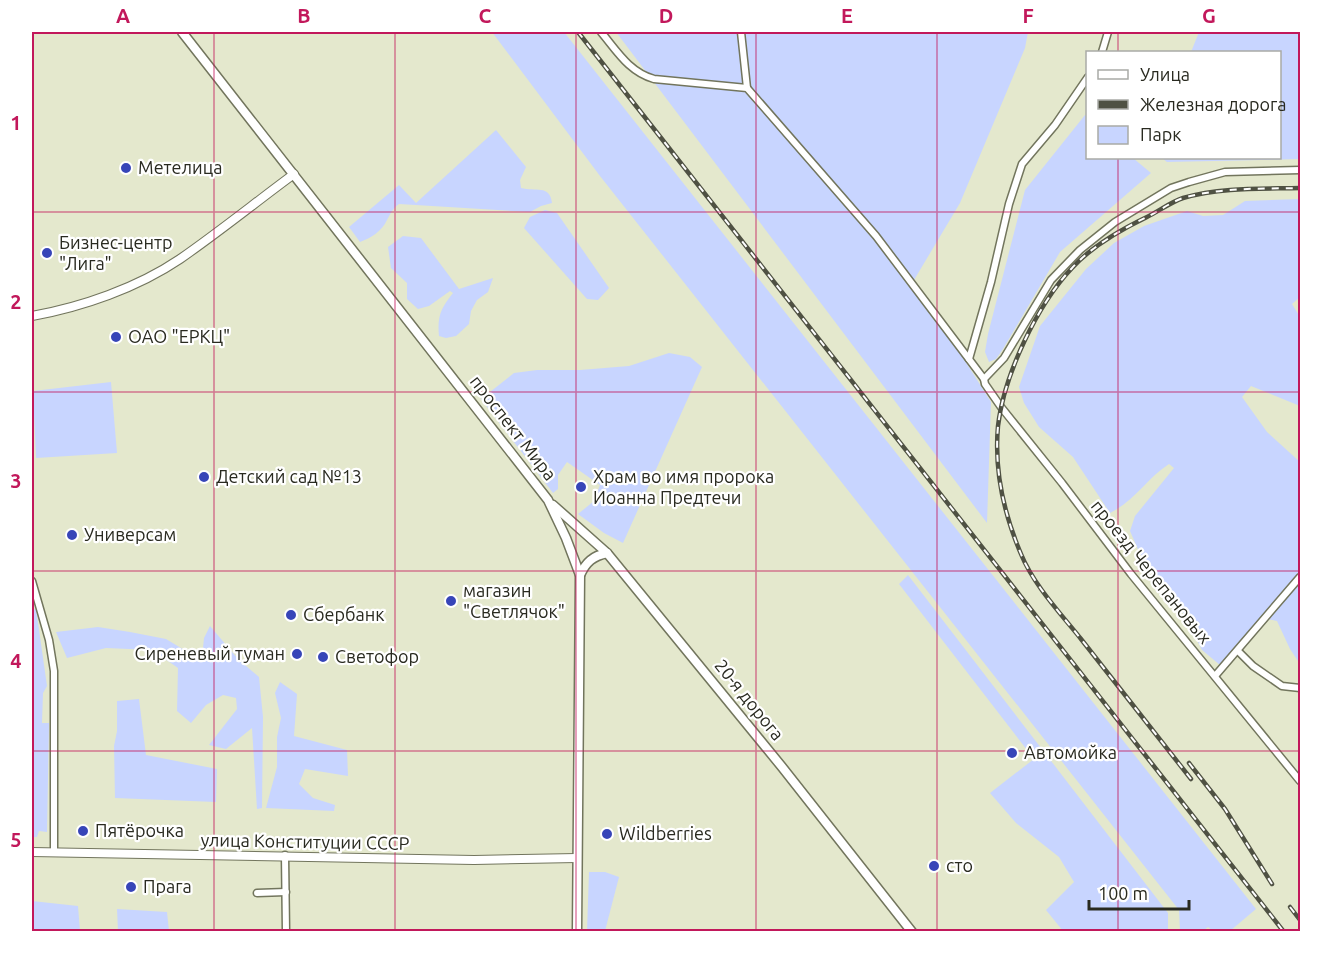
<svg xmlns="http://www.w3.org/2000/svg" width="1332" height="963" font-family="Ubuntu,sans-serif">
<rect width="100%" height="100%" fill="#e4e8cd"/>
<!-- green -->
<g fill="#c8d5ff">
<polygon points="492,32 564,32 1256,909 1230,931 1213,931 1208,927 1203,931 1180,931 1179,910 600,176"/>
<polygon points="616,32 1028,32 1025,48 960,203 914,280 991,402 987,523"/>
<polygon points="1199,32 1300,32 1300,159 1167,162 1162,158 1280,158 1280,52 1191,52"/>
<polygon points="1085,115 1087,117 1088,158 1133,158 1151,173 1060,252 1003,349 996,359 989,362 985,352 988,334 1025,190"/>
<path d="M496 130 526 167 520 180 521 188C535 192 550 184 552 203L541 206 530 212 399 204C392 209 391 213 387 220 382 231 371 238 360 242L349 227 399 185 416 203Z"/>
<path d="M1300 199V297L1292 304 1300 317V406L1251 386 1242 397 1267 432 1300 462V664L1290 649 1277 621 1267 619 1230 662 1220 665 1202 650 1177 601 1140 554 1130 531 1135 516 1174 468 1169 464C1147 478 1136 500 1110 513L1073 457 1039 427 1024 403 1019 387 1040 326 1086 269 1114 243 1144 226 1187 211 1203 216 1223 215 1245 201Z"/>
<polygon points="545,210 557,213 609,288 598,300 587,299 524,228 530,217"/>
<path d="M403 236 421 238 459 289 493 278 488 292 477 300 471 311 469 324 456 336 446 338 439 336C437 316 441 308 453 293L450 291 429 306 418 309 407 299V283L391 268 388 247Z"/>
<polygon points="669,353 690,357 702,367 623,543 604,533 578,514 594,501 600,485 567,462 558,475 558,489 553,493 481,399 514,373 537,370 580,370 629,366"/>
<polygon points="111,382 117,453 36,458 33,391"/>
<polygon points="908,575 1168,913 1168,931 1063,931 1046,910 1074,882 1059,857 1016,823 990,793 1034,759 899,584"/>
<polygon points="36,609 47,686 43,693 42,723 49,723 47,832 39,831 37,837 32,837 32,610"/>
<polygon points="210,626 238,659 259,677 263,717 262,808 257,809 252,728 226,749 209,745 237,709 236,698 223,695 206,705 191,723 177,711 178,668 152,650 106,648 67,658 56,632 98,627 130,632 166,639 191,654 203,648 204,638"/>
<polygon points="280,682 297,694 294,736 347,750 348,776 305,769 299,784 313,798 335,805 334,811 266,808 277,767 277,737 281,718 275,693"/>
<polygon points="139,699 146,755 217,769 216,802 115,798 114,746 117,731 117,701"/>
<polygon points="589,872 605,872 619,877 605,931 587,931"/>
<polygon points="32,901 78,906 80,931 32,931"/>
<polygon points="117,909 167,912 169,931 118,931"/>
</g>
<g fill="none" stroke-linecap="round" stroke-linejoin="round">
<defs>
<g id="minor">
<path d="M601 32C617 51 629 72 654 79L747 88 876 236 984 379 985 384 1001 407 1062 483 1131 574 1300 781"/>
<polyline points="741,32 747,88"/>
<polyline points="1102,52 1108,32"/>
<polyline points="969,359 991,282 1009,204 1022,164 1055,125 1088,77"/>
<polyline points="984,379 1004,358 1051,280 1080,250 1115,222 1171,188 1189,182 1225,172 1300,170"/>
<polyline points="32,581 49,640 54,671 54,851"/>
<polyline points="1238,651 1253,666 1282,686 1300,688"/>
<polyline points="1215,676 1300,577"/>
<polyline points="285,855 286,932"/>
<polyline points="257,893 286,892"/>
</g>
<g id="tertiary">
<path d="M32 316C82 307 137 288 180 259 219 232 256 202 294 174"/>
<polyline points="32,852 474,860 577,858"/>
</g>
<g id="secondary">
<polyline points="182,32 548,500 566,538 580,575 577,932"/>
<polyline points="553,505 607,553 782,767 912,932"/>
<path d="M580 575C586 562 593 556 607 553"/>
</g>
</defs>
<!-- minor casing -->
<use href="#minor" stroke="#72755d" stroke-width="9"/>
<!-- tertiary casing -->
<use href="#tertiary" stroke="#72755d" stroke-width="10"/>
<!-- secondary casing -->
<use href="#secondary" stroke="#72755d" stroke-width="11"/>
<!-- minor -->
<use href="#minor" stroke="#fff" stroke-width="6"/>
<!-- tertiary -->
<use href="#tertiary" stroke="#fff" stroke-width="8"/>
<!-- secondary -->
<use href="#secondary" stroke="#fff" stroke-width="8"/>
<defs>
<g id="rail">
<polyline points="578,32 1284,932"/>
<polyline points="1189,763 1225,809 1272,884"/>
<path d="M1191 779C1154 732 1118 686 1081 639 1061 614 1033 584 1021 554 1004 514 994 470 998 426 1004 375 1037 305 1072 268 1091 247 1122 229 1147 217 1159 211 1171 202 1183 198 1221 187 1262 189 1300 188"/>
<polyline points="1290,907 1300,920"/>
</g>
</defs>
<!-- rail casing -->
<use href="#rail" stroke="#4f5143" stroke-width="4.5"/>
<!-- rail -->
<use href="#rail" stroke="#fff" stroke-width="2" stroke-dasharray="7" stroke-linecap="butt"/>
</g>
<!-- grid -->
<path fill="none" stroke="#c2185b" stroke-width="1.5" stroke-opacity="0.55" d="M214 32V932M395 32V932M576 32V932M756 32V932M937 32V932M1118 32V52M1118 158V932M32 212H1300M32 392H1300M32 571H1300M32 751H1300"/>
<!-- markers -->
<g fill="#3745b8" stroke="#fff" stroke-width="2">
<circle cx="126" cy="168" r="6"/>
<circle cx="47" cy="253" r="6"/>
<circle cx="116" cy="337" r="6"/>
<circle cx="204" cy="477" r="6"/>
<circle cx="581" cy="487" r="6"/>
<circle cx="72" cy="535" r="6"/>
<circle cx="451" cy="601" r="6"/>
<circle cx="291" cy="615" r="6"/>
<circle cx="297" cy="654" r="6"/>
<circle cx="323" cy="657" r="6"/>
<circle cx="1012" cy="753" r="6"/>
<circle cx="83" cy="831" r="6"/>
<circle cx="607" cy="834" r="6"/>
<circle cx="934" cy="866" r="6"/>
<circle cx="131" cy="887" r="6"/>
</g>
<g text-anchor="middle" stroke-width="4.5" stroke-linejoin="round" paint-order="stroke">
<!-- poi labels -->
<g font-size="18" fill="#292a20" stroke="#fff" text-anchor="start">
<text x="138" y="174">Метелица</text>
<text x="59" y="249">Бизнес-центр<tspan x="59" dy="21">"Лига"</tspan></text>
<text x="128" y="343">ОАО "ЕРКЦ"</text>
<text x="216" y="483">Детский сад №13</text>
<text x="593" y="483">Храм во имя пророка<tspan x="593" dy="21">Иоанна Предтечи</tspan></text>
<text x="84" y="541">Универсам</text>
<text x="463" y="597">магазин<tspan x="463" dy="21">"Светлячок"</tspan></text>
<text x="303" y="621">Сбербанк</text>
<text x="285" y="660" text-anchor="end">Сиреневый туман</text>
<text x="335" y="663">Светофор</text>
<text x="1024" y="759">Автомойка</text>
<text x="95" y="837">Пятёрочка</text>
<text x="619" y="840">Wildberries</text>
<text x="946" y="872">сто</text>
<text x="143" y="893">Прага</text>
</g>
<!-- street labels -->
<g font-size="18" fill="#292a20" stroke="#fff">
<text transform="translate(513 428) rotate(52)" y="6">проспект Мира</text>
<text transform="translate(1151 572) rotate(51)" y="6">проезд Черепановых</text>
<text transform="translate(749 700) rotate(51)" y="6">20-я дорога</text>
<text transform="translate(305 842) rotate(1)" y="6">улица Конституции СССР</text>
</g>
</g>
<!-- border -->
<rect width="1332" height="963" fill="none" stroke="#ffffff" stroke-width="66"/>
<!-- legend -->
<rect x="1086" y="51" width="195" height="108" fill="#ffffff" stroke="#a9aaa6" stroke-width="1.5"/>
<rect x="1098" y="70" width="30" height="9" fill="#ffffff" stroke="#a9aaa6" stroke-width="1.5"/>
<text x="1140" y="81" font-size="18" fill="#292a20">Улица</text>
<rect x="1098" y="100" width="30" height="9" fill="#4f5143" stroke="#a9aaa6" stroke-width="1.5"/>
<text x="1140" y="111" font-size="18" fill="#292a20">Железная дорога</text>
<rect x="1098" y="126" width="30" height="18" fill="#c8d5ff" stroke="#a9aaa6" stroke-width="1.5"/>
<text x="1140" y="141" font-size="18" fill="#292a20">Парк</text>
<!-- scale -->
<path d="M1089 900v9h100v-9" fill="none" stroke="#292a20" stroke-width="3"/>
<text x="1098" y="900" font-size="18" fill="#292a20" stroke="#ffffff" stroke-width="4.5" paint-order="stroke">100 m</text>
<rect x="33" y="33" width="1266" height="897" fill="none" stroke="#c2185b" stroke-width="2"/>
<g font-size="20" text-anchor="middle" font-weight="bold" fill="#c2185b">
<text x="123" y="23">A</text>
<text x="304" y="23">B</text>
<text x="485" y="23">C</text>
<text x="666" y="23">D</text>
<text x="847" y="23">E</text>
<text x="1028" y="23">F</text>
<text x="1209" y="23">G</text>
<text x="16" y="130">1</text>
<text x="16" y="309">2</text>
<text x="16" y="488">3</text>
<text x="16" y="668">4</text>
<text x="16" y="847">5</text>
</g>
</svg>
